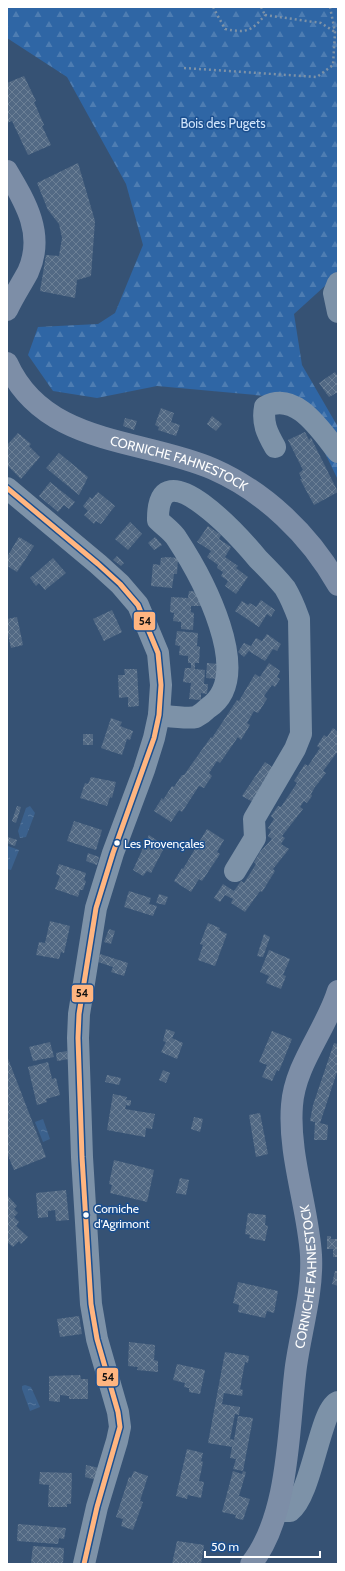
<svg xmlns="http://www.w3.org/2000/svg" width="345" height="1571" font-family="Cabin,sans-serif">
<defs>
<pattern id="forest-firs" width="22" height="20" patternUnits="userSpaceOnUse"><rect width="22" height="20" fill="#2f66a5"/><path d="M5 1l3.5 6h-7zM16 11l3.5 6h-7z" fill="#4e7db2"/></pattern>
<pattern id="water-ripples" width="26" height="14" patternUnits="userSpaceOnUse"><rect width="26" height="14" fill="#3b618d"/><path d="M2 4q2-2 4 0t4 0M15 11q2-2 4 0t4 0" fill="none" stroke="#58799e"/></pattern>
<pattern id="building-cross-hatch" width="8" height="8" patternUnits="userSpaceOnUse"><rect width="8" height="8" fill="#526984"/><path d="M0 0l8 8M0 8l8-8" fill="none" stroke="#6c8096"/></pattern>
</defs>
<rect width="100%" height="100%" fill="#365274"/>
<!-- forest -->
<polygon fill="url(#forest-firs)" points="7,7 338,7 338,287 326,285 294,314 302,365 338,427 338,480 299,399 157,386 97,398 53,391 28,355 38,327 98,324 115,313 143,245 126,184 67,77 7,38"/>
<!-- water -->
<g fill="url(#water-ripples)">
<polygon points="30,806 35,813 26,837 20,838 18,831 26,808"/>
<polygon points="8,846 19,850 11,870 7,869"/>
<polygon points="43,1119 50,1139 43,1142 35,1122"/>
<polygon points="25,1385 31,1387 40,1407 30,1411 22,1389 22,1386"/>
</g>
<!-- building -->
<g fill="url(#building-cross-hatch)">
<polygon points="24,76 36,101 34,102 44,125 42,126 51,145 28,155 12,121 7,123 7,83"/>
<polygon points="78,163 95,221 91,276 77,280 75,298 40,291 46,255 59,256 62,238 59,224 48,210 37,183"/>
<polygon points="335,372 338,377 338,392 329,397 319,383"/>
<polygon points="161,408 174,413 171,422 180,425 176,436 158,430 159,427 155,425"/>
<polygon points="212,416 222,424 216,431 207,424"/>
<polygon points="125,418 137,421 134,430 123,426"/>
<polygon points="305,432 309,440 311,438 338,492 314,505 300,479 302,479 299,473 303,470 288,440"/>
<polygon points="18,433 31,444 29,446 40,457 21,479 7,465 7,445"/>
<polygon points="59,453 88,477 79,495 46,468"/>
<polygon points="50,482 75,502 69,509 64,505 58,512 39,496"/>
<polygon points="98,492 115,506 101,524 96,521 94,524 84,515 88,511 83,506 90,497 92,499"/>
<polygon points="130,522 142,534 128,550 115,539"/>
<polygon points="208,526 221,535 219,539 231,547 225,557 238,566 236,568 248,577 236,594 225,586 228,581 221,576 223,572 217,568 218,565 207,557 211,551 197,542"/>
<polygon points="19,537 34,546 17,572 7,566 7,557"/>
<polygon points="155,537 162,545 154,550 148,543"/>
<polygon points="117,556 124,563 121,566 113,560"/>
<polygon points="167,557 178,558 177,574 174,574 172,588 151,586 153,564 160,565 161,558"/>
<polygon points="53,558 66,573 45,590 39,583 36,586 30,578"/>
<polygon points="189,591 200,592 203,606 191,606 191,612 194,613 193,630 181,629 181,622 173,621 174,613 170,612 171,597 188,598"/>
<polygon points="261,600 275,610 271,617 267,614 259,627 235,611 242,601 248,605 250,603 256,607"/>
<polygon points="112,610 122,632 104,641 93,619"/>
<polygon points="17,617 23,645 11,648 7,630 7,619"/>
<polygon points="177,631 198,633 197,646 200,647 199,663 195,663 195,669 205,670 204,684 208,684 207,694 201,693 201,700 189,699 191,683 183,682 185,668 191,668 191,663 188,663 188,656 179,655 180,646 175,645"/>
<polygon points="267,634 281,644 277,651 273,649 265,661 249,651 244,657 238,652 244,643 251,646 256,638 262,641"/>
<polygon points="207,663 219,664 218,679 206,678"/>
<polygon points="269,663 280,671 277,677 280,679 275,687 272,685 264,696 267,699 258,713 254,711 247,723 250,725 241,740 238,737 220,763 217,761 209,773 212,776 204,788 199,786 182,812 179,810 171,822 154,811 162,798 163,800 172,786 174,787 182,775 184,775 211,737 212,738 237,700 239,701 255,674 260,677"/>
<polygon points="124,669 137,669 139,706 128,707 128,697 119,698 118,675 125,675"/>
<polygon points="111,718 122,722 120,726 133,731 130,740 127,739 122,755 101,748"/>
<polygon points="333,728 338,732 338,751 323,771 326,773 315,787 311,794 312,796 307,803 304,801 300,807 303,809 282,836 285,838 281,844 289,849 273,869 275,871 262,892 260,891 245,912 231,903 233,899 225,895 220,902 214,898 223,884 234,891 241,881 244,883 256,864 254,862 260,852 272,839 268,836 271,830 268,828 274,819 271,816 278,806 281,807 297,783 294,781 305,764 308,766 320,748 317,746 324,735 327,737"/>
<rect x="83" y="734" width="10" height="11"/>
<polygon points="265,762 275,769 253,802 242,796"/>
<polygon points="91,777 116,782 112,798 110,797 107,806 80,798 85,783 88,784"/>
<polygon points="17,806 21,807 16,823 12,821"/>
<polygon points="74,821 102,830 96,850 67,841"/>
<polygon points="207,829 224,840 217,852 220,854 202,881 199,879 191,892 174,881 182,868 183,869"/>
<polygon points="149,835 165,846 151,873 147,871 143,876 133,870"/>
<polygon points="8,837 17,840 15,846 7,843"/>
<polygon points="88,853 99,857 97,865 86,861"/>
<polygon points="59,864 86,873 84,880 86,881 83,890 80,890 78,897 55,889 60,876 56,874"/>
<polygon points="129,891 151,898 149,904 157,906 153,916 124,907"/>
<polygon points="159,894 168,897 165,905 156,903"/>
<polygon points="50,921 70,926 64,953 61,952 59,959 36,955 39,942 45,943"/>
<polygon points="208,923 220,928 219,930 227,934 215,966 198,960 203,945 200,944"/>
<polygon points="109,929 115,931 111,944 104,942"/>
<polygon points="264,934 270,937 263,957 257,956"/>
<polygon points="269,950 290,959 283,975 286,976 281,989 266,983 269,976 260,972"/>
<polygon points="100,954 128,963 124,976 111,972 113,967 98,962"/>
<polygon points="166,1029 175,1032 172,1038 183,1043 177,1059 161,1052 166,1042 163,1041"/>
<polygon points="272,1031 292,1039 279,1071 277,1070 272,1081 262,1077 267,1065 259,1062"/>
<polygon points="50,1042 54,1057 33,1061 29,1047"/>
<polygon points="334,1043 338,1044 338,1069 320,1123 328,1125 327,1140 314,1140 315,1122 310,1121 313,1105"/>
<polygon points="67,1051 69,1059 57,1061 56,1053"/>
<polygon points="7,1056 46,1157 14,1170 7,1153"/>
<polygon points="48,1062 52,1079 56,1078 60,1095 46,1099 47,1102 37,1105 28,1067"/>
<polygon points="163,1070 170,1073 166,1083 159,1080"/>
<polygon points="107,1075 121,1078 119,1085 105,1082"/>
<polygon points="113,1094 127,1097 126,1100 131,1100 131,1104 129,1106 126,1105 125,1109 155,1114 152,1129 146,1128 145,1137 107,1130"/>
<polygon points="260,1113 268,1154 256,1157 249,1115"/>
<polygon points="194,1117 203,1119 200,1132 191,1129"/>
<polygon points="114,1160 154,1170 147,1202 110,1193 112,1185 109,1184"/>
<polygon points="180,1178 189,1180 186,1195 176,1193"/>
<polygon points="66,1190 69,1220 56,1221 55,1210 48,1211 48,1217 38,1218 36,1193"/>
<polygon points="7,1195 17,1206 14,1209 18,1213 14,1217 19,1222 16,1226 28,1237 21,1244 19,1241 13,1247 7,1242"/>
<polygon points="248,1213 266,1215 265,1225 268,1226 265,1241 249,1238 250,1235 245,1234"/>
<polygon points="327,1236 331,1236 331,1239 338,1239 338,1257 333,1257 333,1249 327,1249"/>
<polygon points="335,1271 338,1271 338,1286 332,1284"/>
<polygon points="238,1282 278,1291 274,1313 267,1311 265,1318 238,1312 239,1305 233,1303"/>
<polygon points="79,1316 82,1334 60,1337 57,1319"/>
<polygon points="129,1342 155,1345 154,1360 158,1361 158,1372 137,1370 138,1367 128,1366"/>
<polygon points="225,1352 249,1356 248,1363 245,1362 240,1389 243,1390 242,1396 224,1393 222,1404 240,1407 239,1415 235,1414 230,1439 234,1440 238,1416 253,1418 243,1471 233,1469 236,1459 230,1458 232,1447 208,1443"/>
<polygon points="177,1364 205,1370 200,1394 189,1392 189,1388 184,1387 185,1383 173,1380"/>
<polygon points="80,1375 81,1379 88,1379 88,1399 69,1399 69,1396 60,1395 60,1402 49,1401 49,1376"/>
<polygon points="187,1449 203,1453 201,1461 203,1462 199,1481 204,1482 201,1498 188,1495 187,1499 176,1496"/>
<polygon points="86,1465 99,1468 96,1480 85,1477"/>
<polygon points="134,1471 148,1476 140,1501 143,1502 133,1530 121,1526 123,1519 116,1517 129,1477 131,1478"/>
<polygon points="233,1471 242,1474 243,1471 246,1472 239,1496 250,1499 243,1520 235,1518 236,1515 222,1512"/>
<polygon points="40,1472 72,1473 71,1504 67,1504 67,1507 48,1507 49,1485 39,1484"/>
<polygon points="18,1524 66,1528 64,1539 59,1538 58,1544 17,1541"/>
<polygon points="177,1541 204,1545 201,1564 172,1564"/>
<polygon points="33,1546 64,1548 63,1564 31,1563"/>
</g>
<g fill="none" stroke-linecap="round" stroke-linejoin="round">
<!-- path -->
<g stroke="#7d92a8" stroke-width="2.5" stroke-dasharray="2 3" stroke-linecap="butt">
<path d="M213 7 225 29C246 33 251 32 265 15"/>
<polyline points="261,7 265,15"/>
<polyline points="265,15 321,23 335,32"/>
<polyline points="184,68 317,77 333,65 335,32 330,7"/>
</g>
<!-- minor -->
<g stroke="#7d92a8" stroke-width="22">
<polyline points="338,283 334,293 338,312"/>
<path d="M275 447C267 433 262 423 265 407 296 390 321 431 338 452"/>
<polyline points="7,488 98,564 120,584 138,605 158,653 161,685 159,715 154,738 144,770 113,853 96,908 79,1014 78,1038 82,1157 91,1304 97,1339 118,1412 120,1427 117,1441 97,1507 84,1564"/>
<path d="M159 715C168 716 188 719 196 717 200 715 205 711 208 708 257 676 200 574 177 539 173 532 164 526 158 520 157 443 243 541 258 559 267 568 277 578 285 588 291 598 295 608 299 619L301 734 295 749 254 819 255 838 235 871"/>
<path d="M277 1511H290C312 1495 320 1408 338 1402"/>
</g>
<!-- major -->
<g stroke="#7d8ea7" stroke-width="22">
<path d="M7 171C26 203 45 235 28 272 21 285 13 297 7 310"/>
<path id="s1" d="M7 363C44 446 141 438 213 469 265 492 310 535 338 585"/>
<path id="s2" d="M251 1564C290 1515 288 1427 296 1366 301 1330 313 1292 311 1255 308 1207 288 1154 292 1105 295 1064 326 1030 338 991"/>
</g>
<defs>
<polyline id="bus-1" points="7,488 98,564 120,584 138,605 158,653 161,685 159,715 154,738 113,853 96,908 79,1014 78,1038 82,1157 91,1304 97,1339 118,1412 120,1427 97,1507 84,1564"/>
</defs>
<!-- bus-1 casing -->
<use href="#bus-1" stroke="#1b4f8f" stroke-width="8"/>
<!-- bus-1 -->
<use href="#bus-1" stroke="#ffb580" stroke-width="5"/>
</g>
<!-- markers -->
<g fill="#fff" stroke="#1b4f8f" stroke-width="1.5">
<circle cx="117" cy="843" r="3.5"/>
<circle cx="86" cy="1215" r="3.5"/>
</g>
<g text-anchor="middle" stroke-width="3" stroke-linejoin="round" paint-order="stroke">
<!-- bus labels -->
<g font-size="12" fill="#fff" stroke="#1b4f8f" text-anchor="start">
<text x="124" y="848">Les Provençales</text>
<text x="94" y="1213">Corniche<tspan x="94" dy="15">d'Agrimont</tspan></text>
</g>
<!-- park labels -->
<g font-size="13" fill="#cfe3fa" stroke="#1b4f8f">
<text x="223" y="128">Bois des Pugets</text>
</g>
<!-- street labels -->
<g font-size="13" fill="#fff" stroke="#1b4f8f">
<text dy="5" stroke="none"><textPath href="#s1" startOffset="206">CORNICHE FAHNESTOCK</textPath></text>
<text dy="5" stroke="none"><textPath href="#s2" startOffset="296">CORNICHE FAHNESTOCK</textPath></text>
</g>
</g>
<g stroke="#1b4f8f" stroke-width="1.5">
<rect x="133" y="611" width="23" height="20" rx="4" fill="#ffb580"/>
<rect x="71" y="984" width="23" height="19" rx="4" fill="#ffb580"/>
<rect x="96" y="1367" width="23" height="20" rx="4" fill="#ffb580"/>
</g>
<g font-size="11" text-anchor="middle" font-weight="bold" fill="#111">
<text x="145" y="625">54</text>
<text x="82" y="997">54</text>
<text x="108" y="1381">54</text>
</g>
<!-- border -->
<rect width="345" height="1571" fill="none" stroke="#ffffff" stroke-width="16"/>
<!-- scale -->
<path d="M205 1551v6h115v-6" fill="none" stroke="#ffffff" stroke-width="2"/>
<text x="211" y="1551" font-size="12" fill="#ffffff" stroke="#1b4f8f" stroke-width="3" paint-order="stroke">50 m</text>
</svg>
